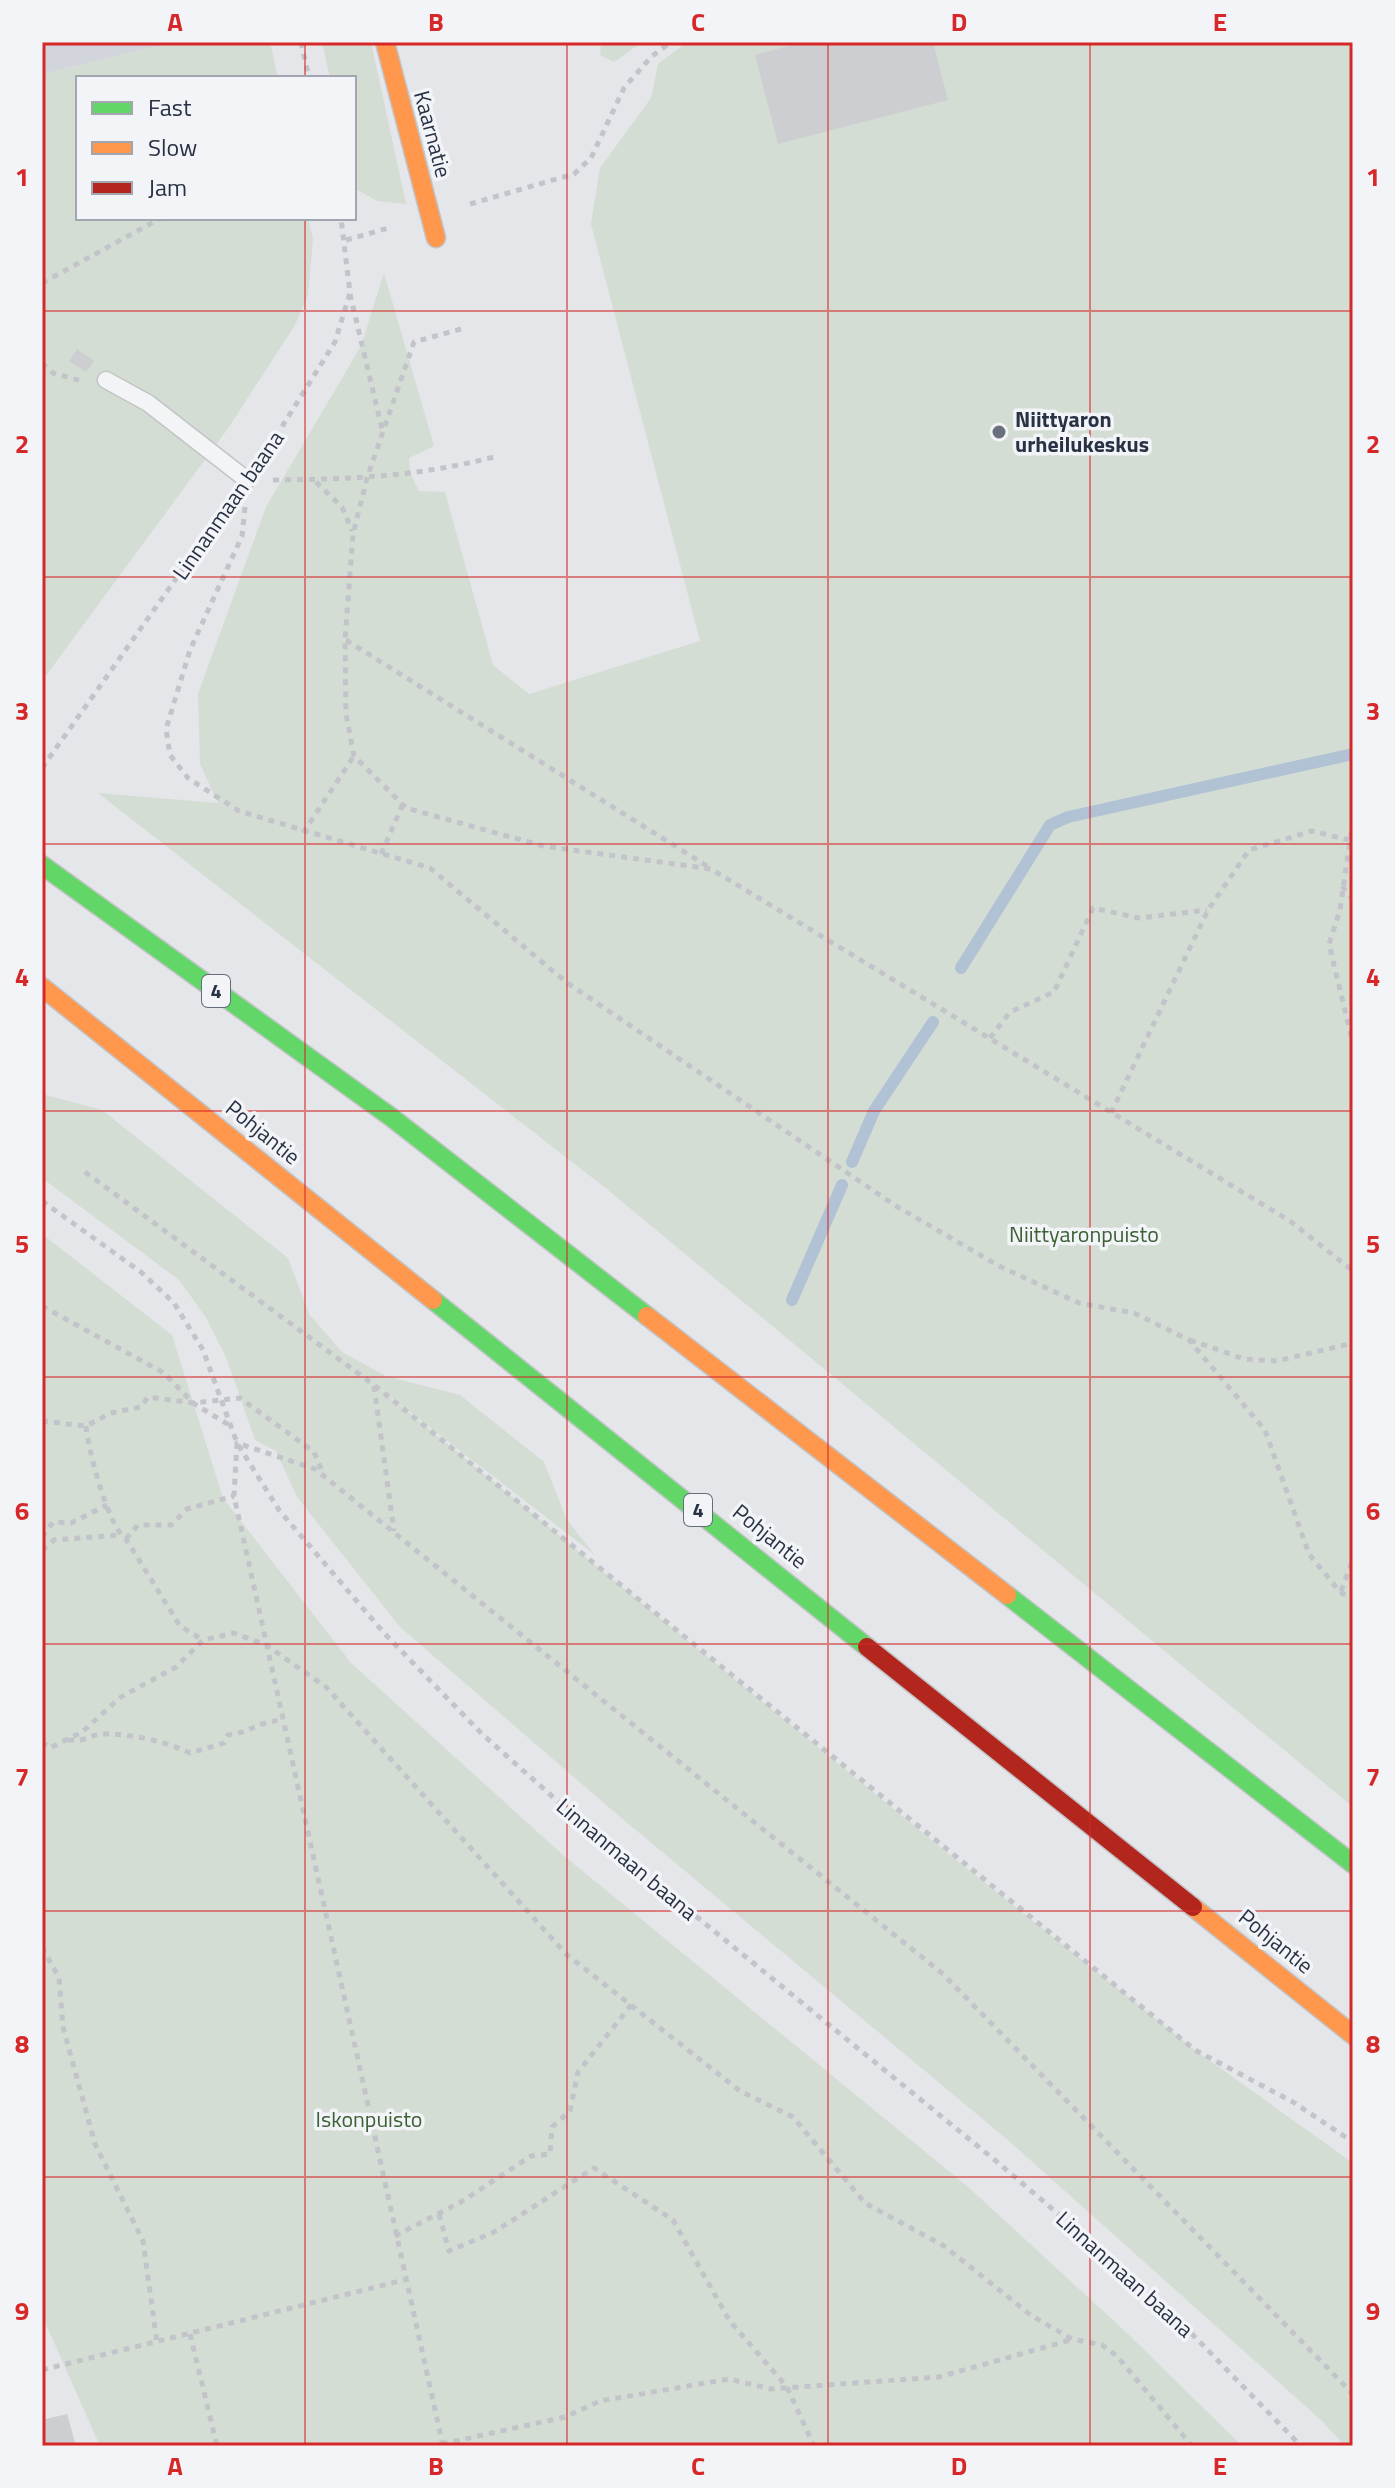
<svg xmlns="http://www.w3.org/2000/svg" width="1395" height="2488" font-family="'Titillium Web',sans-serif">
<rect width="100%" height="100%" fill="#e4e6e9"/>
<!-- built -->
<polygon fill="#d2d5dc" points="42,42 176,42 42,74"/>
<!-- green -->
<g fill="#d4ddd4">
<polygon points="176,42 270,42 278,78 78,78 78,218 308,218 313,239 308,295 295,325 229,427 42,681 42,74"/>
<polygon points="322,42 371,42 406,204 377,201 354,188 354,78 330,78"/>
<polygon points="601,42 642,42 614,62 600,55"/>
<polygon points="687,42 1353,42 1353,1807 608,1190 98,793 218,803 200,764 198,694 266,507 361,346 384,273 434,446 409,458 410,472 419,491 445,492 493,665 529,694 700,641 591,224 600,168 651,98 658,64"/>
<polygon points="42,1094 102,1110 288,1258 309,1314 342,1352 386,1376 460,1395 544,1462 567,1520 595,1555 374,1384 945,1851 1195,2050 1353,2163 1353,2446 1345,2446 1322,2421 1009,2141 612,1810 400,1627 297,1497 276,1451 255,1440 226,1357 205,1316 179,1280 42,1178"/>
<polygon points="42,1234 172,1335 223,1498 351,1663 563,1855 967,2186 1127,2333 1242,2446 100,2446 42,2315"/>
</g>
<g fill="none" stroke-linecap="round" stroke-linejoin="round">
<!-- stream -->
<g stroke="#b1c2d5" stroke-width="12">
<polyline points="961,968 1050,825 1068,817 1353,754"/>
<polyline points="852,1162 874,1111 933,1022"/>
<polyline points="792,1300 842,1185"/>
</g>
</g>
<!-- building -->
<g fill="#ccced2">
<polygon points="803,42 933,42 948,100 778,144 755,55"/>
<polygon points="77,349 94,361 86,372 69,361"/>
<polygon points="67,2414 76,2446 42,2446 42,2420"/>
</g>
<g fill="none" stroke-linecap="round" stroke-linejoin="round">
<defs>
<polyline id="lane" points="106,380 148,403 247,480"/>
<g id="fast">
<polyline points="42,865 391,1117 647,1316"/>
<polyline points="433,1300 867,1647"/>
<polyline points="1007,1595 1353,1864"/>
</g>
<g id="slow">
<polyline points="385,42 436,238"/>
<polyline points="42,987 433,1300"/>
<polyline points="647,1316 1007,1595"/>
<polyline points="1193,1907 1353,2035"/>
</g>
<polyline id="jam" points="867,1647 1193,1907"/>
</defs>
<!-- lane casing -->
<use href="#lane" stroke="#c2c4c7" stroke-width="19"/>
<!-- fast casing -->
<use href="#fast" stroke="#c2c4c7" stroke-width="21"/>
<!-- slow casing -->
<use href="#slow" stroke="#c2c4c7" stroke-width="21"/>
<!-- jam casing -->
<use href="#jam" stroke="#c2c4c7" stroke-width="21"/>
<!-- path -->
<g stroke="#c3c4c9" stroke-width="5" stroke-dasharray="6 6" stroke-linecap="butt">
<polyline points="301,42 309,78"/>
<polyline points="470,204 574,174 591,158 624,88 651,57 671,42"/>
<polyline points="346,240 392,227"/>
<polyline points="42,283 161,218"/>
<polyline points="350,294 382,429"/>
<polyline points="461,329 414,342 367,478 353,534 345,640 346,714 354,756 406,808 543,846 711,869 1290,1221 1353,1271"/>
<polyline points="42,363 53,373 81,381"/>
<polyline points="263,457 335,342 350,293 341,218"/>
<path d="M273 480C353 479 415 477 494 457"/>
<polyline points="316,482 342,507 352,531"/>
<polyline points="245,507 242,536 190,650 166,729 170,755 188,778 239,811 430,868 566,982 896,1206 999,1266 1079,1303 1134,1313 1189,1340 1265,1430 1309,1554 1340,1592 1353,1600"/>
<polyline points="346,640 707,866"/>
<polyline points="42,768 231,501"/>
<polyline points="1353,820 1340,910 1329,944 1353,1044"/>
<polyline points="303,833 354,756"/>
<polyline points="381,854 403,804"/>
<polyline points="1342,886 1353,900"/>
<polyline points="990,1038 1010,1012 1054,992 1093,908 1139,918 1207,910"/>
<polyline points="1111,1113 1208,910 1249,850 1312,831 1349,840 1353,844"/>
<polyline points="85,1172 374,1385 1195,2050 1293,2102 1353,2142"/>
<polyline points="42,1201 141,1272 174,1303 203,1350 237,1443 279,1510 384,1633 482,1734 589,1829 996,2161 1157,2298 1301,2446"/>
<polyline points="42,1306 164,1373 193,1403 229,1425"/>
<polyline points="1190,1340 1244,1359 1277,1361 1353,1343"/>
<polyline points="374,1386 394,1531"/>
<polyline points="42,1421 86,1426 111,1413 141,1407 148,1397 193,1403 240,1398 314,1452 324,1476"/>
<path d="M86 1426C88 1449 108 1527 126 1539L180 1626 203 1640"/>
<polyline points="42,1537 53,1522 71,1523 107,1505"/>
<polyline points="126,1539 138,1525 171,1525 187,1509 234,1496"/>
<polyline points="42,1550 54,1540 120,1535"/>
<polyline points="1341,1591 1353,1559"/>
<path d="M68 1740C88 1742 90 1734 104 1734 133 1734 164 1741 190 1753L224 1743 228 1735C252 1732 256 1722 282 1720"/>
<polyline points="42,1742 50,1748 82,1732 121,1697 176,1667 203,1640 234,1633 266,1645 326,1687 566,1954 740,2091 793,2117 865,2203 944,2246 1032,2316 1072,2339 1102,2345 1117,2356 1192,2446"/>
<polyline points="42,1947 59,1978 63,2027 95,2144 143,2241 157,2343"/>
<polyline points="439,2214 449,2251 494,2232 594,2168 673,2220 729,2320 787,2387 814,2446"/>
<polyline points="395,2236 461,2202 531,2156 550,2154 552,2127 570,2111 578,2072 632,2004"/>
<polyline points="190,2334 217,2446"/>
<polyline points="42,2370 404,2280"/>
<polyline points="442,2444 565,2417 600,2401 659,2391 729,2379 771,2389 939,2377 1074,2339"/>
<polyline points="443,2446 234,1496 237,1443 315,1469 943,1974 1353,2394"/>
</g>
<!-- lane -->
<use href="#lane" stroke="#f3f4f6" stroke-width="16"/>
<!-- fast -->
<use href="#fast" stroke="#63d668" stroke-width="18"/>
<!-- slow -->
<use href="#slow" stroke="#ff974d" stroke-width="18"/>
<!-- jam -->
<use href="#jam" stroke="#b3261e" stroke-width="18"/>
</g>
<!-- grid -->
<path fill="none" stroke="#d62828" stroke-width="2" stroke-opacity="0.55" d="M305 42V78M567 42V2446M828 42V2446M1090 42V2446M305 218V2446M42 311H1353M42 577H1353M42 844H1353M42 1111H1353M42 1377H1353M42 1644H1353M42 1911H1353M42 2177H1353"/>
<!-- markers -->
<circle fill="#6a717e" stroke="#f2f4f8" stroke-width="3" cx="999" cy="432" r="8"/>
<g text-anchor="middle" stroke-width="7" stroke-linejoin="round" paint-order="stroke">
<!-- shield labels -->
<g fill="#f2f4f8" stroke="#656c7a" stroke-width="2">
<rect x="202" y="975" width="28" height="32" rx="6"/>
<rect x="684" y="1494" width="28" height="32" rx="6"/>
</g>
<g font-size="20" font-weight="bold" fill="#293244">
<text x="216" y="998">4</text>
<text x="698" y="1517">4</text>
</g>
<!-- street labels -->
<g font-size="22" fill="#293244" stroke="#f2f4f8">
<text transform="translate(433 134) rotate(75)" y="8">Kaarnatie</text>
<text transform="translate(228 505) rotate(-55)" y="8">Linnanmaan baana</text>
<text transform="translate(263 1132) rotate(39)" y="8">Pohjantie</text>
<text transform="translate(770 1536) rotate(39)" y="8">Pohjantie</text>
<text transform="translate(627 1859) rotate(40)" y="8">Linnanmaan baana</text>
<text transform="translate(1276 1941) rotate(39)" y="8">Pohjantie</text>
<text transform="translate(1125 2274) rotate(42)" y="8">Linnanmaan baana</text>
</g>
<!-- poi labels -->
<g font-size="22" font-weight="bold" fill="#293244" stroke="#f2f4f8" text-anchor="start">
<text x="1015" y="427">Niittyaron<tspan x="1015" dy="25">urheilukeskus</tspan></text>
</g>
<!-- park labels -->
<g font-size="22" fill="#3c6135" stroke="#f2f4f8">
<text x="1084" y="1242">Niittyaronpuisto</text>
<text x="369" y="2127">Iskonpuisto</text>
</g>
</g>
<!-- border -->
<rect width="1395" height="2488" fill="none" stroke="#f2f4f8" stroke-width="88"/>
<!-- legend -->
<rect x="76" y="76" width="280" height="144" fill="#f2f4f8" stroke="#a2a6b0" stroke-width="2"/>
<rect x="92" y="102" width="40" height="12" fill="#63d668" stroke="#a2a6b0" stroke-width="2"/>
<text x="148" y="116" font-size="24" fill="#293244">Fast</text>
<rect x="92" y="142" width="40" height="12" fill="#ff974d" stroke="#a2a6b0" stroke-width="2"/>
<text x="148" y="156" font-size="24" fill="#293244">Slow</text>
<rect x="92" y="182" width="40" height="12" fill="#b3261e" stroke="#a2a6b0" stroke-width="2"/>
<text x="148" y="196" font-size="24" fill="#293244">Jam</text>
<rect x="44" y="44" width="1307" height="2400" fill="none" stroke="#d62828" stroke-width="3"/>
<g font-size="26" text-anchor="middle" font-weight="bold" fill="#d62828">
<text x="175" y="31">A</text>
<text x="436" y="31">B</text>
<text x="698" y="31">C</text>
<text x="959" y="31">D</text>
<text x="1220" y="31">E</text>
<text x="22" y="186">1</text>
<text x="1373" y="186">1</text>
<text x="22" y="453">2</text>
<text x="1373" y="453">2</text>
<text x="22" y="720">3</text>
<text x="1373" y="720">3</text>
<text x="22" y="986">4</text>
<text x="1373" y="986">4</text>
<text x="22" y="1253">5</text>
<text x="1373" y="1253">5</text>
<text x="22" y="1520">6</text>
<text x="1373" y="1520">6</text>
<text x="22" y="1786">7</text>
<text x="1373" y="1786">7</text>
<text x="22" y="2053">8</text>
<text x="1373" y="2053">8</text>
<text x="22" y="2320">9</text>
<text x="1373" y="2320">9</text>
<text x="175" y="2475">A</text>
<text x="436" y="2475">B</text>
<text x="698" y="2475">C</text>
<text x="959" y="2475">D</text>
<text x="1220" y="2475">E</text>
</g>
</svg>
